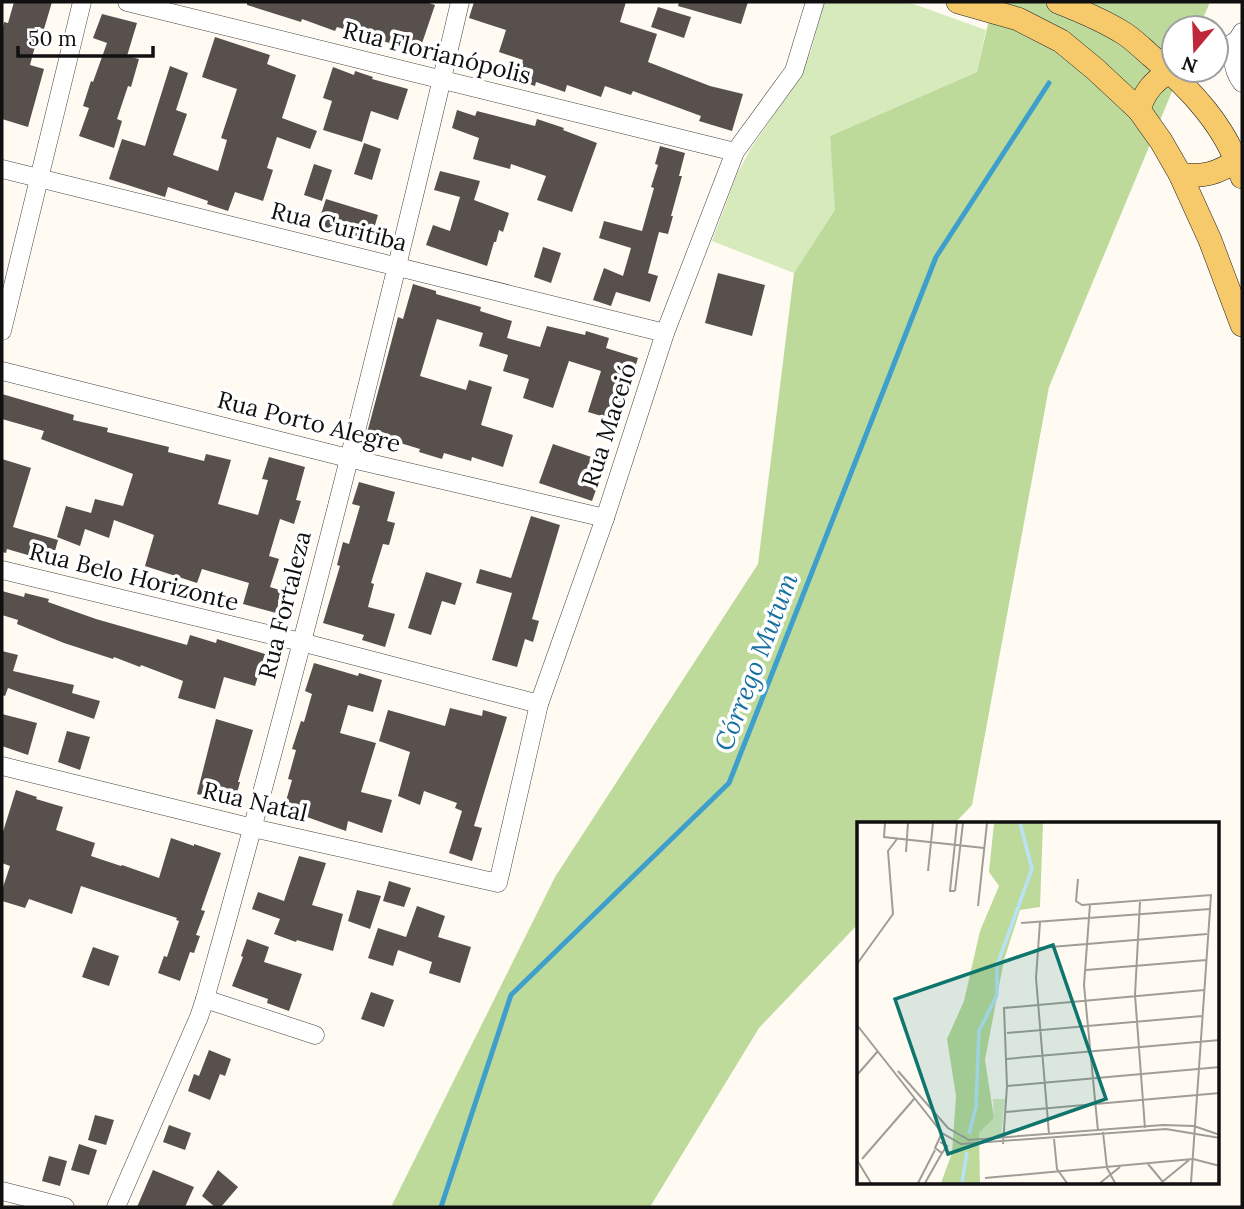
<svg xmlns="http://www.w3.org/2000/svg" width="1244" height="1209" font-family="Lora,serif">
<rect width="100%" height="100%" fill="#fffbf2"/>
<!-- green -->
<polygon fill="#d7eabc" points="824,2 908,2 986,30 977,72 830,136 836,210 794,273 712,241 737,174 750,150 797,80 811,51"/>
<!-- forest -->
<polygon fill="#bdda9b" points="993,2 1210,2 1199,28 1174,28 1174,70 1181,70 1049,387 972,805 954,824 859,824 859,923 759,1028 650,1207 391,1207 555,877 758,564 794,273 835,210 830,136 977,72"/>
<g fill="none" stroke-linecap="round" stroke-linejoin="round">
<!-- stream -->
<polyline stroke="#3f9fcc" stroke-width="5" points="441,1207 511,995 729,783 936,257 1049,83"/>
</g>
<!-- building -->
<g fill="#58504c">
<polygon points="14,2 52,2 44,29 40,28 30,65 44,69 28,127 2,119 2,31 4,22 8,23"/>
<polygon points="247,2 426,2 435,5 419,52 337,27 335,31 302,19 301,22 247,5"/>
<polygon points="474,2 626,2 620,22 657,34 648,62 710,86 743,94 732,131 699,121 701,116 633,91 631,95 605,86 601,97 567,85 565,92 536,82 535,86 517,80 523,60 499,52 506,30 469,18"/>
<polygon points="679,2 748,2 741,24 678,6"/>
<polygon points="658,7 691,17 684,38 651,27"/>
<polygon points="102,14 137,23 127,56 139,59 131,87 128,86 117,119 122,121 114,148 79,136 89,108 83,106 91,81 93,82 107,43 93,38"/>
<polygon points="215,37 270,55 267,64 296,75 282,118 317,131 310,149 277,137 267,168 273,170 263,201 235,192 228,211 207,204 208,201 168,187 165,197 109,179 122,139 145,146 170,66 188,73 176,110 187,114 173,155 218,171 227,140 221,138 237,89 202,77"/>
<polygon points="333,67 354,75 355,71 373,77 372,79 408,89 398,120 371,111 362,142 323,130 332,101 323,98"/>
<polygon points="457,110 475,116 477,111 535,126 537,119 564,128 563,130 597,143 572,212 537,200 546,176 511,164 510,169 473,159 479,138 452,128"/>
<polygon points="364,143 381,149 372,180 354,174"/>
<polygon points="660,146 685,153 679,176 682,176 671,216 673,216 668,234 659,232 648,273 658,276 650,302 616,292 611,306 593,300 604,268 623,276 631,248 599,238 604,221 642,231 654,188 651,187 658,165 655,164"/>
<polygon points="314,164 332,170 322,201 304,195"/>
<polygon points="440,171 480,181 474,200 509,213 503,232 499,230 496,242 494,242 487,266 426,245 433,225 450,231 460,197 434,190"/>
<polygon points="326,199 378,215 369,245 316,229"/>
<polygon points="543,247 561,253 551,283 534,277"/>
<polygon points="718,273 765,285 752,336 705,323"/>
<polygon points="413,284 436,291 436,294 481,307 480,311 512,321 507,338 540,347 547,326 585,335 586,331 609,338 606,348 638,358 618,421 588,412 601,371 569,361 553,408 523,398 529,379 503,371 508,355 479,346 483,333 437,319 420,376 466,390 469,380 492,387 481,425 513,435 503,467 472,457 471,461 444,453 442,459 419,452 420,449 367,433 398,317 403,319"/>
<polygon points="2,394 74,415 73,420 108,428 107,432 169,447 168,452 204,461 206,454 231,460 218,504 258,515 268,480 262,479 269,457 305,467 296,500 301,501 294,524 280,519 269,556 279,559 270,587 286,592 280,614 243,604 249,583 202,569 197,583 145,566 154,535 114,520 109,538 85,529 80,546 57,537 66,506 91,513 95,499 123,506 133,474 41,439 44,431 2,419"/>
<polygon points="553,444 606,462 592,501 539,483"/>
<polygon points="2,459 31,468 13,527 58,540 52,562 7,549 6,553 2,552"/>
<polygon points="359,482 395,492 387,521 395,523 389,545 383,544 371,583 374,584 368,607 395,614 385,647 362,640 364,635 323,623 340,566 337,565 343,542 349,544 360,506 352,504"/>
<polygon points="531,516 560,525 532,619 539,621 533,642 525,639 517,667 492,660 512,593 476,583 480,569 511,578"/>
<polygon points="426,572 462,583 455,605 442,601 431,635 408,628"/>
<polygon points="2,591 24,597 25,593 49,599 48,602 96,619 187,645 190,635 216,643 217,639 265,654 255,686 224,677 215,709 178,698 183,681 141,665 140,667 114,657 113,659 64,643 17,624 18,620 2,615"/>
<polygon points="2,651 18,655 13,671 74,685 72,693 100,701 94,719 8,688 5,696 2,695"/>
<polygon points="314,663 358,676 359,673 382,680 373,712 348,705 340,733 376,743 361,792 392,800 382,833 348,821 346,831 307,817 305,823 282,815 292,780 288,779 296,750 292,749 301,721 304,722 312,694 305,691"/>
<polygon points="450,708 482,716 483,710 507,717 474,826 482,828 472,861 449,853 462,811 455,808 457,803 424,791 420,805 398,796 410,752 379,741 388,710 445,726"/>
<polygon points="2,714 37,723 28,755 2,746"/>
<polygon points="216,719 253,730 238,782 240,782 234,805 197,794"/>
<polygon points="67,731 90,737 80,770 58,762"/>
<polygon points="16,790 37,797 36,799 63,807 56,830 95,843 91,856 121,866 122,865 159,878 171,838 194,846 194,844 221,853 201,910 205,911 196,935 200,936 194,953 190,952 180,981 158,973 164,956 167,957 179,921 176,920 177,918 81,886 72,914 29,899 25,908 2,901 2,890 10,866 2,863 2,835"/>
<polygon points="299,856 326,863 312,905 343,914 333,951 297,940 296,942 274,934 280,919 252,909 258,892 284,901"/>
<polygon points="389,881 411,888 404,907 383,901"/>
<polygon points="357,890 381,896 370,929 348,921"/>
<polygon points="417,906 445,916 438,937 471,947 460,983 429,973 432,962 398,950 393,966 368,958 378,928 406,937"/>
<polygon points="247,939 269,947 264,962 302,974 289,1011 267,1003 268,999 232,986 243,957 241,956"/>
<polygon points="93,947 119,956 109,986 82,977"/>
<polygon points="371,992 394,1000 384,1027 361,1019"/>
<polygon points="209,1050 231,1059 225,1076 220,1074 210,1100 188,1091 194,1074 199,1076"/>
<polygon points="95,1115 114,1120 106,1145 88,1140"/>
<polygon points="169,1125 191,1133 185,1150 163,1142"/>
<polygon points="79,1144 97,1150 89,1175 71,1170"/>
<polygon points="49,1156 67,1161 60,1186 42,1181"/>
<polygon points="153,1170 194,1187 185,1207 137,1207"/>
<polygon points="218,1170 238,1187 221,1207 215,1207 202,1196"/>
</g>
<g fill="none" stroke-linecap="round" stroke-linejoin="round">
<defs>
<g id="minor">
<polyline points="127,2 735,152"/>
<path d="M1242 32C1231 48 1230 68 1242 83"/>
<polyline points="1216,54 1237,40"/>
<polyline points="2,169 665,333"/>
<polyline points="2,331 82,2"/>
<polyline points="2,371 348,458 605,518"/>
<polyline points="2,570 301,642 539,704"/>
<polyline points="2,766 253,828 498,883 539,704 605,518 665,333 735,152 794,71 815,2"/>
<polyline points="205,999 315,1035"/>
<polyline points="2,1191 65,1207"/>
<path d="M116 1207 199 1017 205 999C298 669 382 336 460 2"/>
</g>
<g id="major">
<polyline points="958,2 1018,19 1061,41 1095,69 1139,110 1161,141 1180,174 1210,240 1242,325"/>
<path d="M1058 2C1081 11 1105 21 1125 34 1134 40 1142 48 1150 55 1190 88 1227 127 1242 177"/>
<path d="M1139 110C1144 92 1154 81 1170 71"/>
<path d="M1180 174C1202 178 1219 173 1237 160"/>
</g>
</defs>
<!-- minor casing -->
<use href="#minor" stroke="#434343" stroke-width="19"/>
<!-- major casing -->
<use href="#major" stroke="#212121" stroke-width="24"/>
<!-- minor -->
<use href="#minor" stroke="#fff" stroke-width="18"/>
<!-- major -->
<use href="#major" stroke="#f6c96b" stroke-width="23"/>
</g>
<g text-anchor="middle" stroke-width="7" stroke-linejoin="round" paint-order="stroke">
<!-- street labels -->
<g font-size="24" fill="#101010" stroke="#fff">
<text transform="translate(437 53) rotate(14)" y="8">Rua Florianópolis</text>
<text transform="translate(339 227) rotate(14)" y="8">Rua Curitiba</text>
<text transform="translate(309 422) rotate(14)" y="8">Rua Porto Alegre</text>
<text transform="translate(609 425) rotate(-72)" y="8">Rua Maceió</text>
<text transform="translate(134 577) rotate(14)" y="8">Rua Belo Horizonte</text>
<text transform="translate(285 605) rotate(-76)" y="8">Rua Fortaleza</text>
<text transform="translate(255 802) rotate(13)" y="8">Rua Natal</text>
</g>
<!-- water labels -->
<g font-size="26" font-style="italic" fill="#1971a1" stroke="#fff">
<text transform="translate(756 662) rotate(-69)" y="9">Córrego Mutum</text>
</g>
</g>
<!-- overview -->
<g transform="translate(857 822)">
<rect width="362" height="362" fill="#fffbf2"/>
<path d="M136 277H148L144 314 122 316V311L137 296Z" fill="#d7eabc"/>
<path d="M137 1H186L183 85 163 88 147 138 128 238 137 296 122 311 123 361H84L95 331 99 274 90 217 107 179 123 109 142 64 132 50Z" fill="#bdda9b"/>
<path fill="none" stroke="#b8e3f6" stroke-width="3.5" d="M112 312 119 285 122 209 140 173V143L175 47 163 1M105 361 110 330"/>
<path fill="none" stroke="#9f9d98" stroke-width="2" d="M28 1 27 15 127 26M49 30 51 1M71 49 76 1M221 57 219 79 225 83 354 73 334 361M98 69H93L100 1M98 69 106 1M283 80 278 173 288 306M233 82 227 163 241 309M121 84 130 1M183 100 179 156 192 312M164 101 353 87M182 126 350 112M0 142 36 92 31 29 40 17M229 148 349 138M0 203 85 311 104 322 309 307 363 316M150 211 345 194M149 237 363 218M41 249 91 306 112 318 306 303 337 304 363 313M0 253 21 229M150 264 363 245M149 290 363 271M246 310 250 346 258 361M197 317 200 347 210 361M83 320 90 324 85 331 78 326 85 311M146 322 150 264 147 186 347 168M5 337 57 277M0 338 14 361M291 342 306 360M128 356 336 337 363 344M61 361 78 328M68 361 85 331M243 361 263 345M304 361 332 338"/>
<path fill="#0f766e" fill-opacity="0.15" stroke="#0f766e" stroke-width="3.5" d="M196 123 249 277 91 332 38 177Z"/>
<rect width="362" height="362" fill="none" stroke="#101010" stroke-width="3.5"/>
</g>
<!-- border -->
<rect width="1244" height="1209" fill="none" stroke="#101010" stroke-width="7"/>
<!-- north arrow -->
<g transform="translate(1195 49) rotate(199)"><circle r="33" fill="#ffffff" stroke="#9f9f9f" stroke-width="2"/>
<path d="M0-5L12 26L0 18L-12 26Z" fill="#bf283b"/>
<text y="-10" font-size="19" font-weight="bold" text-anchor="middle" fill="#101010">N</text>
</g>
<!-- scale -->
<path d="M18 46v10h135v-10" fill="none" stroke="#101010" stroke-width="3.5"/>
<text x="28" y="46" font-size="21" fill="#101010" stroke="#ffffff" stroke-width="5" paint-order="stroke">50 m</text>
</svg>
